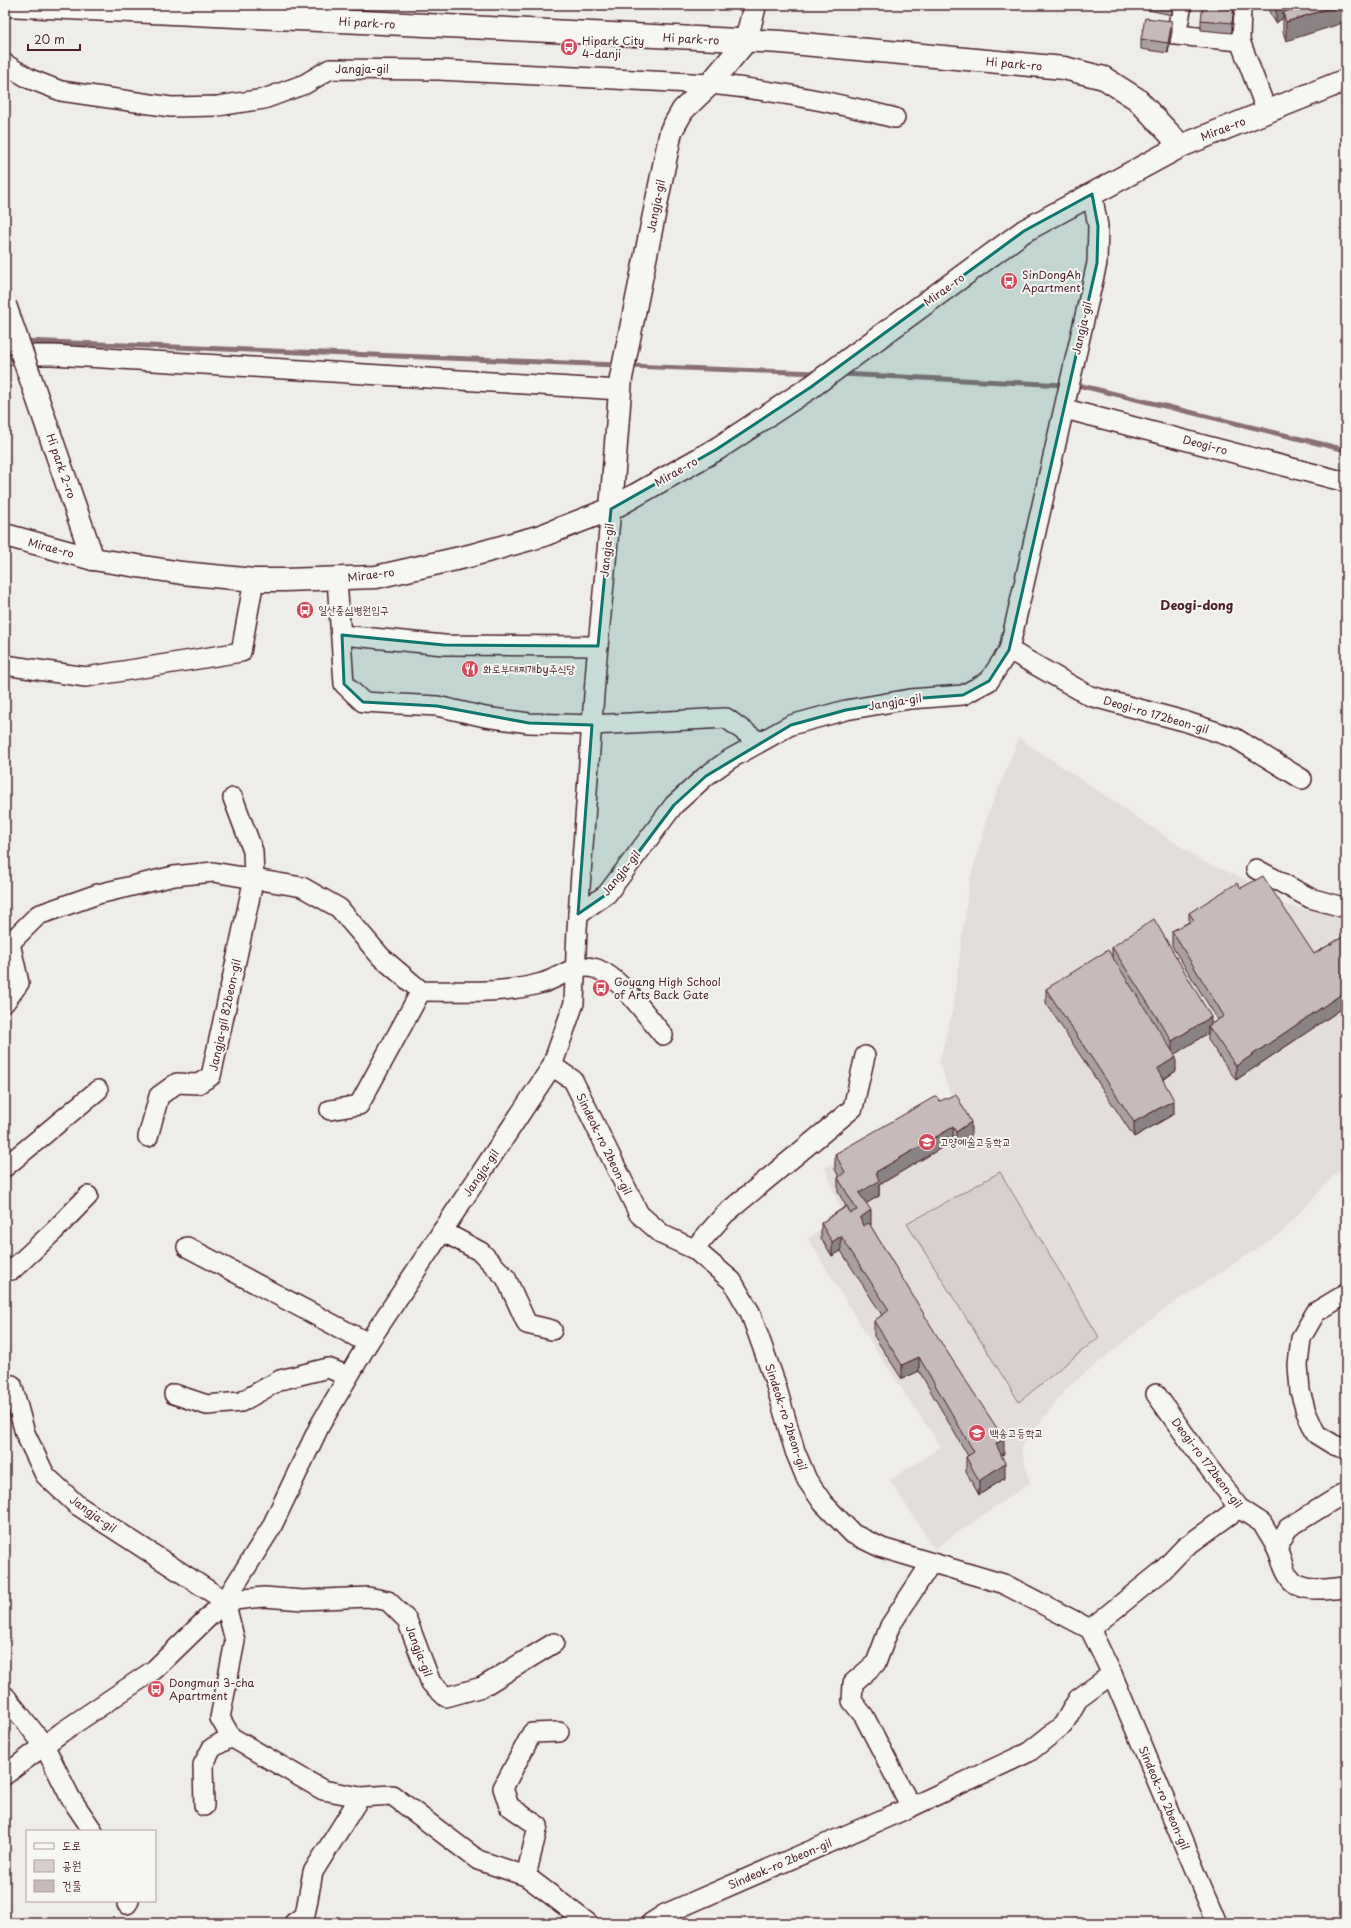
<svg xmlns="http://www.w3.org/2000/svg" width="1351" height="1928" font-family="'Playpen Sans','Poor Story',sans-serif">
<rect width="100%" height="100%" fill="#efedea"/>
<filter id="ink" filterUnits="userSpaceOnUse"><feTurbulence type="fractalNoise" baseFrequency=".025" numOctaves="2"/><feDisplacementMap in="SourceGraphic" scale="8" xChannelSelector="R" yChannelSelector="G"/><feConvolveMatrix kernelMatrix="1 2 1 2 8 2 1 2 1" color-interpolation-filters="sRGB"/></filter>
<g filter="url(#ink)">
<!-- built -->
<polygon fill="#e3dedc" points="1019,738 1204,862 1262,886 1285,905 1346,917 1346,1163 1281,1233 1163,1310 1067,1388 1021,1447 1030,1483 934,1549 890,1480 941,1447 877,1352 808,1239 842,1213 825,1168 951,1097 939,1062 952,1013 969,884 988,814"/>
<!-- green -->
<polygon fill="#d7cfce" stroke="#90777c" points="1000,1172 1099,1337 1019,1402 907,1224"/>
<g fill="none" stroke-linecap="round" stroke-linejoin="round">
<!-- stream -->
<g stroke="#8a6f74" stroke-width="5">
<polyline points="24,341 617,365"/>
<polyline points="629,366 817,373"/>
<polyline points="841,374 1065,385"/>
<polyline points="1073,385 1082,386 1346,450"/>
</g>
<defs>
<g id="minor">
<polyline points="1182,5 1176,35 1240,41"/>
<polyline points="1241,5 1240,41 1267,112"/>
<path d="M5 64 30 79 61 91 171 107 218 106 264 99 305 84 330 69 439 70 710 84C773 90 834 102 895 118"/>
<polyline points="5,355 53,355 285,369 620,390"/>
<polyline points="1065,409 1346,482"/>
<polyline points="337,579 344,684 363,702 437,706 485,717 529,723 592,725 726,718 759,742"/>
<polyline points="342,635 444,645 598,646"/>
<polyline points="1009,650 1090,696 1184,721 1235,738 1302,779"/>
<polyline points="5,665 86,677 241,652 254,580"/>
<polyline points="1256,869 1310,898 1346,908"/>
<polyline points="578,914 607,894 674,805 706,776 730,759 791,725 846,710 910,699 963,695 989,681 1009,650 1097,263 1098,226 1092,194"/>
<path d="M5 1002 19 983 10 943 38 915 98 894 174 876 213 872 302 887 339 908 381 957 421 991C461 991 504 994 542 983 561 978 576 961 597 969 622 979 645 1014 663 1035"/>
<polyline points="552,1066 573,1080 639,1214 663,1235 694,1249 732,1281 750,1312 775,1382 795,1451 807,1480 823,1503 853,1534 882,1548 1004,1584 1090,1629 1112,1674 1217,1923"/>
<polyline points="330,1110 359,1105 421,991"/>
<polyline points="148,1137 159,1096 177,1083 198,1084 211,1076 254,878 253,851 233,798"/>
<polyline points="5,1167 98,1090"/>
<polyline points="442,1231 481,1252 506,1278 527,1324 552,1330"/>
<polyline points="187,1247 368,1343"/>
<polyline points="694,1249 725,1214 853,1108 865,1056"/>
<polyline points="5,1268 12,1270 54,1231 88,1196"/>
<polyline points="1346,1294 1316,1312 1301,1338 1298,1365 1300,1391 1306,1412 1316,1434 1334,1445 1346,1449"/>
<polyline points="12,1385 25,1433 45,1475 77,1505 225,1601 264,1597 303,1600 368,1597 388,1601 407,1620 431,1683 446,1697 482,1687 554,1643"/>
<polyline points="174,1394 207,1405 241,1402 280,1380 328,1368 348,1376"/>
<polyline points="1156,1394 1197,1452 1239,1508 1262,1523 1277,1548"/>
<path d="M1346 1492 1288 1528 1277 1548C1281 1557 1283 1569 1289 1577 1300 1595 1329 1588 1346 1587"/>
<polyline points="225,1601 235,1641 220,1718 231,1737 323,1790 360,1797 392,1795 478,1860 526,1876 588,1923"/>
<polyline points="1090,1629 1161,1572 1184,1548 1239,1508"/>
<polyline points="5,1696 44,1745 70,1797 93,1831"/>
<polyline points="5,1775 62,1732 154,1670 225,1601 271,1528 320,1425 368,1343 552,1066 574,1003 577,929 596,667 611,509"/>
<polyline points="204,1806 203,1765 212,1748 231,1737"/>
<polyline points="911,1807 864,1716 852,1701 853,1683 876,1663 890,1626 931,1563"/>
<polyline points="526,1876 538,1826 509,1806 503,1788 532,1733 559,1732"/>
<polyline points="127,1904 129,1901"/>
<polyline points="294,1923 305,1915 313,1872 360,1797"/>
<polyline points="651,1923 665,1914 911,1807 1029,1752 1063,1725 1078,1699 1112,1674"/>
</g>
<g id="tertiary">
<polyline points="5,5 781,42 1064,68 1104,78 1137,99 1181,146"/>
<polyline points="29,374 93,559"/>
<polyline points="611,509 621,378 671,131 683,110 710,84 746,41 755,5"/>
<polyline points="5,535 93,559 182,573 254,580 284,580 376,577 469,556 541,536 611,509 717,449 811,387 1024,231 1181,146 1346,80"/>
</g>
</defs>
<!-- minor casing -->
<use href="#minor" stroke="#4a1f2b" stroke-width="22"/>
<!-- tertiary casing -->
<use href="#tertiary" stroke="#4a1f2b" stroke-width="25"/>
<!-- minor -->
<use href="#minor" stroke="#f6f6f2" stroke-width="19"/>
<!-- tertiary -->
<use href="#tertiary" stroke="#f6f6f2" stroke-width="22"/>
<defs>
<polyline id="tertiary-bridge" points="5,305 29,374"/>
</defs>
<!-- tertiary-bridge casing -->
<use href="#tertiary-bridge" stroke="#4a1f2b" stroke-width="25" stroke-linecap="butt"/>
<!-- tertiary-bridge -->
<use href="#tertiary-bridge" stroke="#f6f6f2" stroke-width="22"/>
</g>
<!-- wall -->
<g fill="#aaa0a1" stroke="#4a1f2b">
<polygon points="1124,5 1174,5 1172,15"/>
<polygon points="1235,5 1232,33 1201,30 1201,20"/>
<polygon points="1265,5 1346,5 1286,41 1283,32 1283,18 1276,23"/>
<polygon points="1172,31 1168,53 1141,49 1141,39"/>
<polygon points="1241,888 1314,954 1346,935 1346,1006 1236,1080 1208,1040 1208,1033 1174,1054 1176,1071 1163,1080 1174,1114 1134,1137 1046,1003 1046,989 1112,957 1112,947 1211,1024 1218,1020 1172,946 1172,931 1189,922 1189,913"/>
<polygon points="940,1101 971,1137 956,1146 953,1141 879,1185 879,1196 866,1203 871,1225 870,1225 1004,1454 1001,1455 1005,1478 979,1495 966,1472 966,1457 968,1456 919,1371 902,1379 874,1336 874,1321 882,1315 841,1251 832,1256 821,1238 821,1223 846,1206 838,1192 838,1178 839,1177 835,1169 835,1154"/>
</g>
<!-- shaded-wall -->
<g fill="#8b8283" stroke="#4a1f2b">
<polygon points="1172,5 1174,5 1172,15"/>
<polygon points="1234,5 1235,5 1232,33 1232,23"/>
<polygon points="1282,5 1306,5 1283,13 1283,18 1276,23 1276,8"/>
<polygon points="1339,5 1346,5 1346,22 1286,41 1286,22"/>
<polygon points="1172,21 1172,31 1168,53 1168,43"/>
<polygon points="1346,991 1346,1006 1236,1080 1236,1066"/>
<polygon points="1211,1017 1211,1031 1208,1026 1208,1033 1172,1056 1172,1041"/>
<polygon points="1176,1057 1176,1071 1157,1083 1157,1069"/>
<polygon points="1174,1100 1174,1114 1134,1137 1134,1122"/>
<polygon points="971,1122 971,1137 956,1146 956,1132"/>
<polygon points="953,1127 953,1141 879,1185 879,1196 859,1208 859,1193 876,1172"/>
<polygon points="871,1210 871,1225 860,1232 860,1218"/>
<polygon points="841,1236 841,1251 832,1256 832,1242"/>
<polygon points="919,1357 919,1371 902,1379 902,1365"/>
<polygon points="1004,1439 1004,1454 996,1458 996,1444"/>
<polygon points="1005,1463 1005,1478 979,1495 979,1481"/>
</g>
<!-- building -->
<g fill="#c6babb" stroke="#4a1f2b">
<polygon points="1203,5 1234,5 1232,23 1201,20"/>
<polygon points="1274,5 1282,5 1276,8"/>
<polygon points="1300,5 1339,5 1286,22 1283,13"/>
<polygon points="1145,18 1172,21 1168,43 1141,39"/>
<polygon points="1263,876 1314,954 1346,935 1346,991 1236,1066 1208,1026 1224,1016 1172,931 1194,920 1189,913 1237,883 1241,888"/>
<polygon points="1154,919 1211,1017 1172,1041 1112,947"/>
<polygon points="1108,950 1176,1057 1157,1069 1174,1100 1134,1122 1046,989"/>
<polygon points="956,1094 971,1122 956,1132 953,1127 876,1172 879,1181 859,1193 871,1210 860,1218 863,1226 869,1223 942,1344 1004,1439 996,1444 1005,1463 979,1481 966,1457 974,1452 919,1357 902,1365 874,1321 889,1310 841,1236 832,1242 821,1223 847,1206 850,1213 857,1210 838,1178 845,1172 835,1154 936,1096 940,1101"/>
</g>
</g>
<!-- marked area -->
<path fill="#0f766e" fill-opacity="0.2" stroke="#0f766e" stroke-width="3" stroke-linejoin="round" d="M1092 194 1098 226 1097 263 1009 650 989 681 963 695 910 699 846 710 791 725 706 776 674 805 607 894 578 914 592 725 529 723 437 706 363 702 344 684 342 635 444 645 598 646 611 509 717 449 811 387 1024 231Z"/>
<!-- icons -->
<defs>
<symbol id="bus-disc" viewBox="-11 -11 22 22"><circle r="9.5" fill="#d1495b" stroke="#f6f6f2"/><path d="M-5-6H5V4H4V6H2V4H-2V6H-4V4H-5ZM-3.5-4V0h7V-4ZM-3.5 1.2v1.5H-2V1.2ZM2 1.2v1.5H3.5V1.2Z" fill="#fff"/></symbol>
<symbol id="restaurant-disc" viewBox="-11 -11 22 22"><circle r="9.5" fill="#d1495b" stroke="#f6f6f2"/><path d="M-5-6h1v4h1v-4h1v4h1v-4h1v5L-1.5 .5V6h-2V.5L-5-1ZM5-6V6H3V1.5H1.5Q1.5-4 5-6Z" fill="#fff"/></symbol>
<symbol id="school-disc" viewBox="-11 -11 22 22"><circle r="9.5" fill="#d1495b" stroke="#f6f6f2"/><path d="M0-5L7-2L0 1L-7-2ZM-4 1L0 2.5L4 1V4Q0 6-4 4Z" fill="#fff"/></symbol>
</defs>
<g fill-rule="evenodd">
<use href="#bus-disc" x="559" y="37" width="20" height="20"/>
<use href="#bus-disc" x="999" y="271" width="20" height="20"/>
<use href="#bus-disc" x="295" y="600" width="20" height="20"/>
<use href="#restaurant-disc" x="460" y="659" width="20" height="20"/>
<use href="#bus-disc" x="591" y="978" width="20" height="20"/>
<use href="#school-disc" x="917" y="1132" width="20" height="20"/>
<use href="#school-disc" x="967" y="1423" width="20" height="20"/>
<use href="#bus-disc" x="146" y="1679" width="20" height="20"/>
</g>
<g text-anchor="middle" stroke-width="4" stroke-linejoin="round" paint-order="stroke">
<!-- street labels -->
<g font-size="11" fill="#4a1f2b" stroke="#f6f6f2">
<text transform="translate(367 23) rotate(3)" y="4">Hi park-ro</text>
<text transform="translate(691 39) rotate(3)" y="4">Hi park-ro</text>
<text transform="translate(1014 64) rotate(5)" y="4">Hi park-ro</text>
<text x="362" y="73">Jangja-gil</text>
<text transform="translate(1223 129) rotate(-21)" y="4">Mirae-ro</text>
<text transform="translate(656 206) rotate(-79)" y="4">Jangja-gil</text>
<text transform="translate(944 290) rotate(-36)" y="4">Mirae-ro</text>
<text transform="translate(1082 328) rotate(-77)" y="4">Jangja-gil</text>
<text transform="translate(1205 445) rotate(15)" y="4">Deogi-ro</text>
<text transform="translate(61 466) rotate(71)" y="4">Hi park 2-ro</text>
<text transform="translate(676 472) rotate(-30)" y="4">Mirae-ro</text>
<text transform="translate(51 548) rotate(15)" y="4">Mirae-ro</text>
<text transform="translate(607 550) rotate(-84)" y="4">Jangja-gil</text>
<text transform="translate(371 575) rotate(-7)" y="4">Mirae-ro</text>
<text transform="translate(895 702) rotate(-9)" y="4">Jangja-gil</text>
<text transform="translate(1156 715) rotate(16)" y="4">Deogi-ro 172beon-gil</text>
<text transform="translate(621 873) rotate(-51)" y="4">Jangja-gil</text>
<text transform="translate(225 1015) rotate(-78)" y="4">Jangja-gil 82beon-gil</text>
<text transform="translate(604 1144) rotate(64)" y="4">Sindeok-ro 2beon-gil</text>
<text transform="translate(481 1173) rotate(-56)" y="4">Jangja-gil</text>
<text transform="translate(786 1417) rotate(72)" y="4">Sindeok-ro 2beon-gil</text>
<text transform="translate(1207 1463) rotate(53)" y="4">Deogi-ro 172beon-gil</text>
<text transform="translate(93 1514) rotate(36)" y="4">Jangja-gil</text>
<text transform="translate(419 1651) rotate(69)" y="4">Jangja-gil</text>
<text transform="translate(1164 1798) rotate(67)" y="4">Sindeok-ro 2beon-gil</text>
<text transform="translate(780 1864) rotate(-23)" y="4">Sindeok-ro 2beon-gil</text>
</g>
<!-- poi labels -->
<g font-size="11" fill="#4a1f2b" stroke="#f6f6f2" text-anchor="start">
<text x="582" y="45">Hipark City<tspan x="582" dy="13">4-danji</tspan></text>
<text x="1022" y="279">SinDongAh<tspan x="1022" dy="13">Apartment</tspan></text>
<text x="318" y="614">일산중심병원입구</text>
<text x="483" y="673">화로부대찌개by주식당</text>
<text x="614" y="986">Goyang High School<tspan x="614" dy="13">of Arts Back Gate</tspan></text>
<text x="940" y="1146">고양예술고등학교</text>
<text x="990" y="1437">백송고등학교</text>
<text x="169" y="1687">Dongmun 3-cha<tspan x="169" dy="13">Apartment</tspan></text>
</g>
<!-- quarter labels -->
<g font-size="13" font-weight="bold" fill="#4a1f2b" stroke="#f6f6f2">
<text x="1197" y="610">Deogi-dong</text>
</g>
</g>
<!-- margin -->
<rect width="1351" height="1928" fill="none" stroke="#f6f6f2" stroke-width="20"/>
<rect x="10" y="10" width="1331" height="1908" fill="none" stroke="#4a1f2b" stroke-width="1.5" filter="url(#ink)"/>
<!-- legend -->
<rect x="26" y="1830" width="130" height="72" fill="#f6f6f2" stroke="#b1a0a2"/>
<rect x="34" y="1843" width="20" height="6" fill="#f6f6f2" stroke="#b1a0a2"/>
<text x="62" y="1850" font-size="12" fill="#4a1f2b">도로</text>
<rect x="34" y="1860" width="20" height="12" fill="#d7cfce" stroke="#b1a0a2"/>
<text x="62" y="1870" font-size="12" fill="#4a1f2b">공원</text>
<rect x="34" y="1880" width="20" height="12" fill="#c6babb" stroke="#b1a0a2"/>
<text x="62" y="1890" font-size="12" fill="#4a1f2b">건물</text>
<!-- scale -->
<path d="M28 44v6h52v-6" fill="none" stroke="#4a1f2b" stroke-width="2"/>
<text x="34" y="44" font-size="12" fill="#4a1f2b" stroke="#f6f6f2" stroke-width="3" paint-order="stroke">20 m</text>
</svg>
